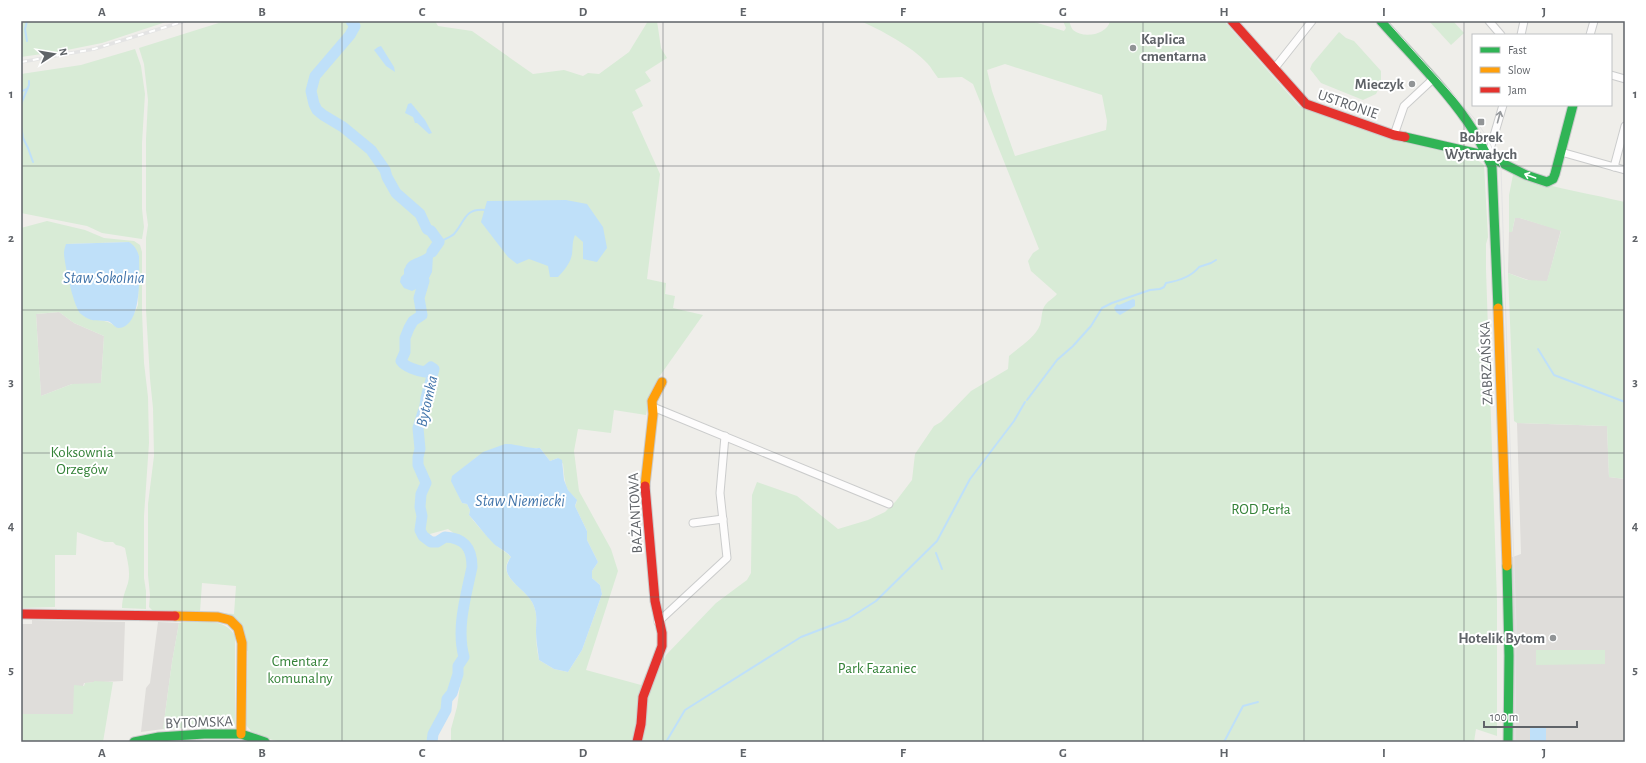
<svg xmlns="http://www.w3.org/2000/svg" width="1646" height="763" font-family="'Alegreya Sans',sans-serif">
<rect width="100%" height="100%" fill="#efeeea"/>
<!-- industrial -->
<g fill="#dfddda">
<polygon points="1515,218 1520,218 1561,230 1546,286 1508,273 1509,232 1512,232"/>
<polygon points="59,312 74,323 104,336 101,384 72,384 41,396 36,314"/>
<polygon points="1517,423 1607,426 1609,477 1625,479 1625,742 1508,742 1507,559 1521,554"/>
<polygon points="32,620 125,622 123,681 84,683 74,714 21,714 21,624 32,624"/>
<polygon points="158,622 179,623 172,662 163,729 141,732 146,688 150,683"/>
</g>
<!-- green -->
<g fill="#d8ebd6" fill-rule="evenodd">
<polygon points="21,21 169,21 102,43 62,51 21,57"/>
<path d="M225 21H435L438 26 472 31 533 74 564 70 583 76 588 73 599 74 629 52 648 21H657L661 48 667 58 645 72 651 81 635 90 643 106 632 112 660 174 647 279 666 283 665 294 675 296 673 308 703 315 659 377 650 394 646 415 614 410 611 433 578 429 574 451 579 491 611 549 618 571 586 670 641 685 646 673 655 677 666 655 716 603 747 580 751 573 752 495 757 482 797 496 838 529 868 520 885 512 896 501 912 480 915 454 934 426 941 422 971 391 1008 369 1009 356C1019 347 1035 338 1040 325 1042 320 1041 313 1044 307 1047 301 1053 299 1057 294L1031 271 1028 261 1033 253 1039 249 973 84 962 77 938 78C934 73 931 67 927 63 914 48 878 28 860 21H1031L1064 31 1066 28 1063 21H1069C1070 23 1071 28 1073 30 1083 39 1107 35 1110 21H1224L1299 106 1379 134 1476 159 1484 165 1488 237 1486 244V269L1497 601V736L1476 729 1474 742H451V729L457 707 462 672 466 617 474 575 473 547 448 529 419 537C426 547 436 548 444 540L454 541 466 547C476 564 465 580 462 598 459 617 458 638 462 657L457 663 450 692C444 696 446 703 444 710 441 722 431 729 429 742H281L265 738 252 732 246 725 244 720 243 688 247 684 248 651 245 650V639L222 613 234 614 236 586 202 583 200 612 153 611 149 607 150 595 148 575V504L154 456 153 408 150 379 146 310V238L148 225 146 210V139L148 100 144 64 139 48ZM1005 64 1102 95 1107 121 1106 130 1015 156 992 91 987 70ZM526 448H540L550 461 558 458 563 464C564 472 564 482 568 490 571 496 580 498 575 506L587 531V540L598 562 592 571V578L600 585 602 594 582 650 568 672 554 669 539 660C537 651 536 641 536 632 536 619 538 614 532 602 524 587 495 576 511 557 505 551 498 548 492 541 484 533 476 524 469 515L470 510 467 504 462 503 457 492 463 468 478 456Z"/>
<polygon points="1429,21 1453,21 1464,33 1451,45"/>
<polygon points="1339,32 1346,38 1354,41 1381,71 1381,81 1376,86 1378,90 1376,94 1363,100 1321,83 1310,69 1312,64"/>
<polygon points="135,49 141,66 145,94 142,143 142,209 144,227 142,239 102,233 87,226 21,213 21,74 81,65"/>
<path d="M1513 175C1550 187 1587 193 1625 202V479L1609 477 1607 426 1517 423 1514 421 1508 273 1527 280 1547 281 1561 231 1520 218H1515L1512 232H1509V195Z"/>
<path d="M47 221 85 230 104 238 134 241 140 245 142 252V311L144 363 148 397 149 443 144 516V578L146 591V609L122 608C122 599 125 592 128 583 131 571 127 560 125 548L121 546 116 545 113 542H105L77 532 76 555H55V607L21 608V228ZM129 242 139 256 138 305 136 310 129 321 116 327C102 314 85 327 76 305L66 244ZM59 312 74 323 104 336 101 383 72 384 41 396 36 314Z"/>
<path d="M184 622C202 622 225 618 235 636V726L163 729 172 662 179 623Z"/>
<polygon points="1536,650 1605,650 1605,664 1536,665"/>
<polygon points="94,681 113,682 103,742 21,742 21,714 73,714 74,685 84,686 85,683 94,682"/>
</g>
<!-- water -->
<g fill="#bfe0f9">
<polygon points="381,46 394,67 395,72 386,66 374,50 378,47"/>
<polygon points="411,103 425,120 432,133 429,134 417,123 415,123 413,117 405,113 408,104"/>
<path d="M566 200 587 204 603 227 607 248 597 262 583 259V242L575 235C572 242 573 247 572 254 571 262 564 271 558 277H550L548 266 529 259 517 264 508 257 481 222 487 201Z"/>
<path d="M438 240 442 241 433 256 432 272 424 288 425 296 418 294V288L412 291 404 288 400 282 401 277 404 274V269L405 268C408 259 416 259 423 255 430 251 433 245 438 240Z"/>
<path d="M129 242C135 246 137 250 139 256 139 272 143 326 119 328 114 328 112 321 106 321 96 320 90 322 81 314 74 309 64 262 64 253 64 250 65 247 66 244Z"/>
<polygon points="1133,299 1135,300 1135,306 1120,315 1116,312 1114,308 1117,304 1119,305"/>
<path d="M505 444C517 444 528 449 540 448L550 461 558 458 562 460 564 480 568 490 577 500 575 506 587 531V540L598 562 592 571V578L600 585 602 594 582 650 568 672 554 669 539 660C538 651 536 641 536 632 536 619 538 614 532 602 523 586 496 577 511 557 506 551 500 549 494 544 485 535 477 524 469 515L470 510 467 504 462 503 451 481 452 476 483 452Z"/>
<polygon points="1530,726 1544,726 1546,728 1546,741 1530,741"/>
</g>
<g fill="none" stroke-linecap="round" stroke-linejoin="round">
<!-- stream -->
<g stroke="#bfe0f9" stroke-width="2">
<polyline points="27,21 25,29 27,41"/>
<polyline points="21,92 28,88"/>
<polyline points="21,104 29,85 29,81"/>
<polyline points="21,126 23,138 28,148 33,162"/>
<path d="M440 242C444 239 451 237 454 234 465 222 464 208 485 210"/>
<polyline points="1538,349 1554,375 1625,402"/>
<path d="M1027 400 1057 360 1073 346 1091 326 1102 308 1112 303 1150 290 1160 289 1164 287 1166 283C1178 281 1192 276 1199 267L1211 263 1216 260"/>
<polyline points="936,553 942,569"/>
<polyline points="666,742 685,710 801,637 848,619 876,601 937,541 970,479 1014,421 1025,402"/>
<polyline points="1224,742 1243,706 1258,702"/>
</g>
<!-- river -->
<g stroke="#bfe0f9" stroke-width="11">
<polyline points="351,21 355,26 350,35 315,76 311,91 314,104 317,110 323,115 343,127 371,150 385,170 387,177 396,193 420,214 427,229 431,231 439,242 432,252"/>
<path d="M424 281 419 298 422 315 413 321 409 328 405 338V352L401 361C405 367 418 371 425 372L431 367 434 369 426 398 425 406 418 428 420 449 418 457V465L426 483 421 494 420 507 422 516 420 530 423 536 431 542H437L445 537C465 538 472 548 472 567 466 596 456 628 464 657L458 666V674L452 693 447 699 446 710 433 734 432 742"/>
</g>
<defs>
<g id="street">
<polyline points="1489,21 1501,35"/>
<polyline points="1521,35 1524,21"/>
<polyline points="1590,35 1594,21"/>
<polyline points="1274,69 1312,21"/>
<polyline points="1611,75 1625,79"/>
<polyline points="1394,135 1404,106 1433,79"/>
<polyline points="1561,152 1625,170"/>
<polyline points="1488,156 1503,105"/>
<polyline points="1614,167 1625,126"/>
<polyline points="653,407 889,504"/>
<polyline points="693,523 723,519"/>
<polyline points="658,622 727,558 720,493 725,436"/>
</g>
<g id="fast">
<path d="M1381 21C1410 54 1442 85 1467 121 1477 135 1485 151 1492 167L1498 308"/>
<polyline points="1405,137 1488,156 1526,175 1547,182 1553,179 1555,174 1573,105"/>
<polyline points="1507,566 1509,656 1508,742"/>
<polyline points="134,742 159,737 204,734 241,734 265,742"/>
</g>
<g id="slow">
<polyline points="1498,308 1507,566"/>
<polyline points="645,486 653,414 652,401 662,382"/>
<polyline points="175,616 218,617 230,620 238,628 242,643 241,734"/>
</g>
<g id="jam">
<polyline points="1232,21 1306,104 1394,135 1405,137"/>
<polyline points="21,614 175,616"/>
<polyline points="637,742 641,724 643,697 662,646 662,633 655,601 645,486"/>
</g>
</defs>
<!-- street casing -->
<use href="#street" stroke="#cbcccc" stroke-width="9"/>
<!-- fast casing -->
<use href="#fast" stroke="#cacacb" stroke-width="11"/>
<!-- slow casing -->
<use href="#slow" stroke="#cacacb" stroke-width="11"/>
<!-- jam casing -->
<use href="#jam" stroke="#cacacb" stroke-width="11"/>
<!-- street -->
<use href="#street" stroke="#fdfcfc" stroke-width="7"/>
<!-- fast -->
<use href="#fast" stroke="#30b455" stroke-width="9"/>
<!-- slow -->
<use href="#slow" stroke="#ff9f0a" stroke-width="9"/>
<!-- jam -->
<use href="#jam" stroke="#e5322d" stroke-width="9"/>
<!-- tram -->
<polyline stroke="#e4e4e4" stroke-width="1" points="1387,21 1474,118 1487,137 1501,168 1516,626 1515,742"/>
<defs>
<polyline id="rail" points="21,62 94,49 185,21"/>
</defs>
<!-- rail casing -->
<use href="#rail" stroke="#e4e4e4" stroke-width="3.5"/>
<!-- rail -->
<use href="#rail" stroke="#fff" stroke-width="2" stroke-dasharray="6" stroke-linecap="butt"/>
</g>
<!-- one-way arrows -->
<defs><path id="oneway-shaft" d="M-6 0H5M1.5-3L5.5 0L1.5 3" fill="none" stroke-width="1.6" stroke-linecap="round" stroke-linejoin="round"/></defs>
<use stroke="#96999c" href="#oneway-shaft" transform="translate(1499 117) rotate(-75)"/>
<use stroke="#fff" href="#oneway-shaft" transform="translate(1530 176) rotate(-160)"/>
<!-- grid -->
<path fill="none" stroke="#5f6368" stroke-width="1" stroke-opacity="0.55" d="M182 21V742M342 21V742M503 21V742M663 21V742M823 21V742M983 21V742M1143 21V742M1304 21V742M1464 21V742M21 166H1625M21 310H1625M21 453H1625M21 597H1625"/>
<!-- markers -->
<g fill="#919496" stroke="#fff" stroke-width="1.5">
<circle cx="1133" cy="48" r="4"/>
<circle cx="1412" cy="84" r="4"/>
<rect x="1477" y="118" width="8" height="8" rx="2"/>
<circle cx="1553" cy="638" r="4"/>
</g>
<g text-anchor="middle" stroke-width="4" stroke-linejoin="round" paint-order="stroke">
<!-- poi labels -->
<g font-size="15" font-weight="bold" fill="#5f6368" stroke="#fff" text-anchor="end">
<text x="1141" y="44" text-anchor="start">Kaplica<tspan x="1141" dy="17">cmentarna</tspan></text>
<text x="1404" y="89">Mieczyk</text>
<text x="1481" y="142" text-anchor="middle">Bobrek<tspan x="1481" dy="17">Wytrwałych</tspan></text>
<text x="1545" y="643">Hotelik Bytom</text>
</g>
<!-- street labels -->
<g font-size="15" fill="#5f6368" stroke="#fff">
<text transform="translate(1348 104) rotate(19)" y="5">USTRONIE</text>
<text transform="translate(1486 363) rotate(-92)" y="5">ZABRZAŃSKA</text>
<text transform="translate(635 513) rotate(-93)" y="5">BAŻANTOWA</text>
<text transform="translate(199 722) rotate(-2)" y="5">BYTOMSKA</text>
</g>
<!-- park labels -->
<g font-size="15" fill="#348238" stroke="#fff">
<text x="82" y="457">Koksownia<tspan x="82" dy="17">Orzegów</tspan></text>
<text x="1261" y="514">ROD Perła</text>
<text x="300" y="666">Cmentarz<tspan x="300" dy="17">komunalny</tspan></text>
<text x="877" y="673">Park Fazaniec</text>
</g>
<!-- water labels -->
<g font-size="16" font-style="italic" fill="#4174aa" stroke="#fff">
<text x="104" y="283">Staw Sokolnia</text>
<text transform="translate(426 401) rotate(-77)" y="6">Bytomka</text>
<text x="520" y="506">Staw Niemiecki</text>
</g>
</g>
<!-- border -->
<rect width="1646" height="763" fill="none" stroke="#ffffff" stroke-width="44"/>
<!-- legend -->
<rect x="1472" y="34" width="140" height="72" fill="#ffffff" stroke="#bfc1c3"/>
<rect x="1480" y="47" width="20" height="6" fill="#30b455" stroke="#bfc1c3"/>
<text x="1508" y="54" font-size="12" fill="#5f6368">Fast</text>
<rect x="1480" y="67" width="20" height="6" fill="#ff9f0a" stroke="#bfc1c3"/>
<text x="1508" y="74" font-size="12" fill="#5f6368">Slow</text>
<rect x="1480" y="87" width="20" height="6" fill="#e5322d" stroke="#bfc1c3"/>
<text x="1508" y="94" font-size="12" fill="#5f6368">Jam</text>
<!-- north arrow -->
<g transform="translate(54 54) rotate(78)" stroke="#ffffff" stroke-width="3" paint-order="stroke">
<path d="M0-3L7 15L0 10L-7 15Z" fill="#5f6368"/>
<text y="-6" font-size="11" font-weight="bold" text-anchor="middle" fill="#5f6368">N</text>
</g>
<!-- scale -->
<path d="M1484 721v6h93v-6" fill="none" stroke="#5f6368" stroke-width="2"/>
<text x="1490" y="721" font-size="12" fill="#5f6368" stroke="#ffffff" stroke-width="3" paint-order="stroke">100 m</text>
<rect x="22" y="22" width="1602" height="719" fill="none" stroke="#5f6368" stroke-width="1.5"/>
<g font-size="13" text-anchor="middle" font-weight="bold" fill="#5f6368">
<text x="102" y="16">A</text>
<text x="262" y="16">B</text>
<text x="422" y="16">C</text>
<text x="583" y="16">D</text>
<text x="743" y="16">E</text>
<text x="903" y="16">F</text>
<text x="1063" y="16">G</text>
<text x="1224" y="16">H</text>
<text x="1384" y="16">I</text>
<text x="1544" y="16">J</text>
<text x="11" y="98">1</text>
<text x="1635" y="98">1</text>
<text x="11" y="242">2</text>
<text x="1635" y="242">2</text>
<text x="11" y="386">3</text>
<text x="1635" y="386">3</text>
<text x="11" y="530">4</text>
<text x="1635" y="530">4</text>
<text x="11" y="674">5</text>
<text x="1635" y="674">5</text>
<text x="102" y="757">A</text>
<text x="262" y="757">B</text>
<text x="422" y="757">C</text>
<text x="583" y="757">D</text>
<text x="743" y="757">E</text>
<text x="903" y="757">F</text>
<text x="1063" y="757">G</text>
<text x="1224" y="757">H</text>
<text x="1384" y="757">I</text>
<text x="1544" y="757">J</text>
</g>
</svg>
